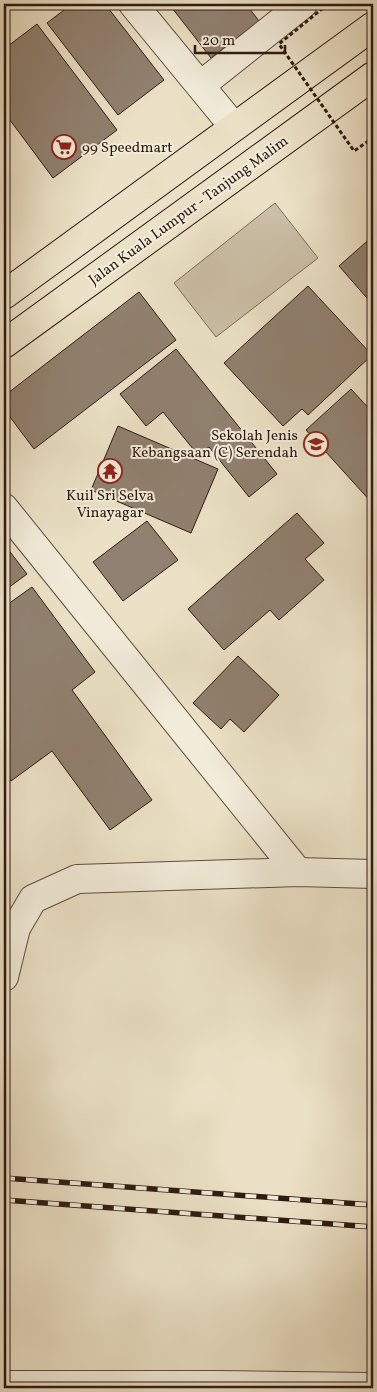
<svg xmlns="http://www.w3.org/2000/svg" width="377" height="1392" font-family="Vollkorn,serif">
<rect width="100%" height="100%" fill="#ebe1c6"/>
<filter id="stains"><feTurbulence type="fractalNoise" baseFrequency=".004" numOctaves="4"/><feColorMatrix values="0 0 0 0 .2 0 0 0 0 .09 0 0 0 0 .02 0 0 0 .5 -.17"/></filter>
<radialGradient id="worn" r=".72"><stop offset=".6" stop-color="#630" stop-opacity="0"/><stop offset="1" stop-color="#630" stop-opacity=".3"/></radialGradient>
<!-- green -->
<polygon fill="#cbbfa7" stroke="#7d6c5c" points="275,203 318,258 216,337 174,283"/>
<!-- building -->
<g fill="#918170" stroke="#2f1a12">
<polygon points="72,4 105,4 164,80 118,115 47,23"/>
<polygon points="169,4 246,4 259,21 211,58"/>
<polygon points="250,4 262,4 255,9"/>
<polygon points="37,24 117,130 53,178 4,112 4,49"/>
<polygon points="373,236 373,305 339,266"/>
<polygon points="308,286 372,355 308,415 302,409 283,426 224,363"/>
<polygon points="139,292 176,340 34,449 4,409 4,396"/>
<polygon points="176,349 277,474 249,497 209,447 198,455 163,412 146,426 120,394"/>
<polygon points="351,389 373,413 373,504 306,430"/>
<polygon points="118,426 218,469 191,533 91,490"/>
<polygon points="297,513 324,543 305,559 324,580 279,620 270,610 224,650 188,609"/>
<polygon points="147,521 178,560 123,601 93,562"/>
<polygon points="4,544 27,574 4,591"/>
<polygon points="32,587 95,672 72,690 152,800 110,830 52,751 11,781 4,772 4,607"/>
<polygon points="238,656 279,695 244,732 230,719 221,729 193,703"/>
</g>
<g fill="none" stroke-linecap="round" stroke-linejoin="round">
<defs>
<g id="minor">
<polyline points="133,4 234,127"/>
<polyline points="201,85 303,4"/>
<polyline points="4,508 298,872"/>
<polyline points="4,977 16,928 33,899 77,879 298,872 373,874"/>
<polyline points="4,1385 220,1385 373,1387"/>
</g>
<g id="major">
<polyline points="4,295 373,26"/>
<polyline points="4,344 373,76"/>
</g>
</defs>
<!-- minor casing -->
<use href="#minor" stroke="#5e4c3f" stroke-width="30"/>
<!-- major casing -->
<use href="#major" stroke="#2f1a12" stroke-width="30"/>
<!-- minor -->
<use href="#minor" stroke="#f2ecda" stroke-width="28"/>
<!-- major -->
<use href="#major" stroke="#ebe1c6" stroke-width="28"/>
<defs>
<g id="rail">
<polyline points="4,1178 373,1205"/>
<polyline points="4,1200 373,1227"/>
</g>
</defs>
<!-- rail casing -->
<use href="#rail" stroke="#2f1a12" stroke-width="5.5"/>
<!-- rail -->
<use href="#rail" stroke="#f2ecda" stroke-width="4" stroke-dasharray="11" stroke-linecap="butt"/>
<!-- path-bridge -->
<polyline stroke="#2f1a12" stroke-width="3" stroke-dasharray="4 2.5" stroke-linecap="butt" points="323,8 279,44 354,151 373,138"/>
</g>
<!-- icons -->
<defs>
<symbol id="supermarket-ring" viewBox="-11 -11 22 22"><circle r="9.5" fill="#f2ecda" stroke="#8f2418" stroke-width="1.5"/><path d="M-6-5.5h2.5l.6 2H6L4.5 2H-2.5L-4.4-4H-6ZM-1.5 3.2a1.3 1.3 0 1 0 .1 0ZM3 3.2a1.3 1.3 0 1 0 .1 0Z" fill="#8f2418"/></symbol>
<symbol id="school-ring" viewBox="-11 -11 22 22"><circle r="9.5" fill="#f2ecda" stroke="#8f2418" stroke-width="1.5"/><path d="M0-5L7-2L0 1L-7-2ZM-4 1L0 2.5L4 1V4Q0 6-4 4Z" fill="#8f2418"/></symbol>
<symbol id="temple-ring" viewBox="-11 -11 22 22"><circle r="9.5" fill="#f2ecda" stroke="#8f2418" stroke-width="1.5"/><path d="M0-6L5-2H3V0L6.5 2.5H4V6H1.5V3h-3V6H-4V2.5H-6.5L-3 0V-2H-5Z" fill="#8f2418"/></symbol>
</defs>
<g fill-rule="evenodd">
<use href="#supermarket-ring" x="50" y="133" width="28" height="28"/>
<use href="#school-ring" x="302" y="430" width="28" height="28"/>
<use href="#temple-ring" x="96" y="457" width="28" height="28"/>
</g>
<g text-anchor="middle" stroke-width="4" stroke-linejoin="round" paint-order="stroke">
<!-- poi labels -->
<g font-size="15" fill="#2f1a12" stroke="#f2ecda" text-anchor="start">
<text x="82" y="152">99 Speedmart</text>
<text x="298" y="440" text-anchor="end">Sekolah Jenis<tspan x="298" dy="17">Kebangsaan (C) Serendah</tspan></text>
<text x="110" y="500" text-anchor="middle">Kuil Sri Selva<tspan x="110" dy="17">Vinayagar</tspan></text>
</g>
<!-- street labels -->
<g font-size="15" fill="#2f1a12" stroke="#f2ecda">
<text transform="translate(188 210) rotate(-36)" y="5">Jalan Kuala Lumpur - Tanjung Malim</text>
</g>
</g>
<!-- margin -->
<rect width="377" height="1392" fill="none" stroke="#ebe1c6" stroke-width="20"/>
<rect x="5" y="5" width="367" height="1382" fill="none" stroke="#2f1a12" stroke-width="2.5"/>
<rect x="10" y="10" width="357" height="1372" fill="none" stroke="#2f1a12"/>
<!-- scale -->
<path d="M195 45v8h90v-8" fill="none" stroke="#2f1a12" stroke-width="2.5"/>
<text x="202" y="45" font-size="15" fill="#2f1a12" stroke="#f2ecda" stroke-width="4" paint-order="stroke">20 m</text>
<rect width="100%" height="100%" filter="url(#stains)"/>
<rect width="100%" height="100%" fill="url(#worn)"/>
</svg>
